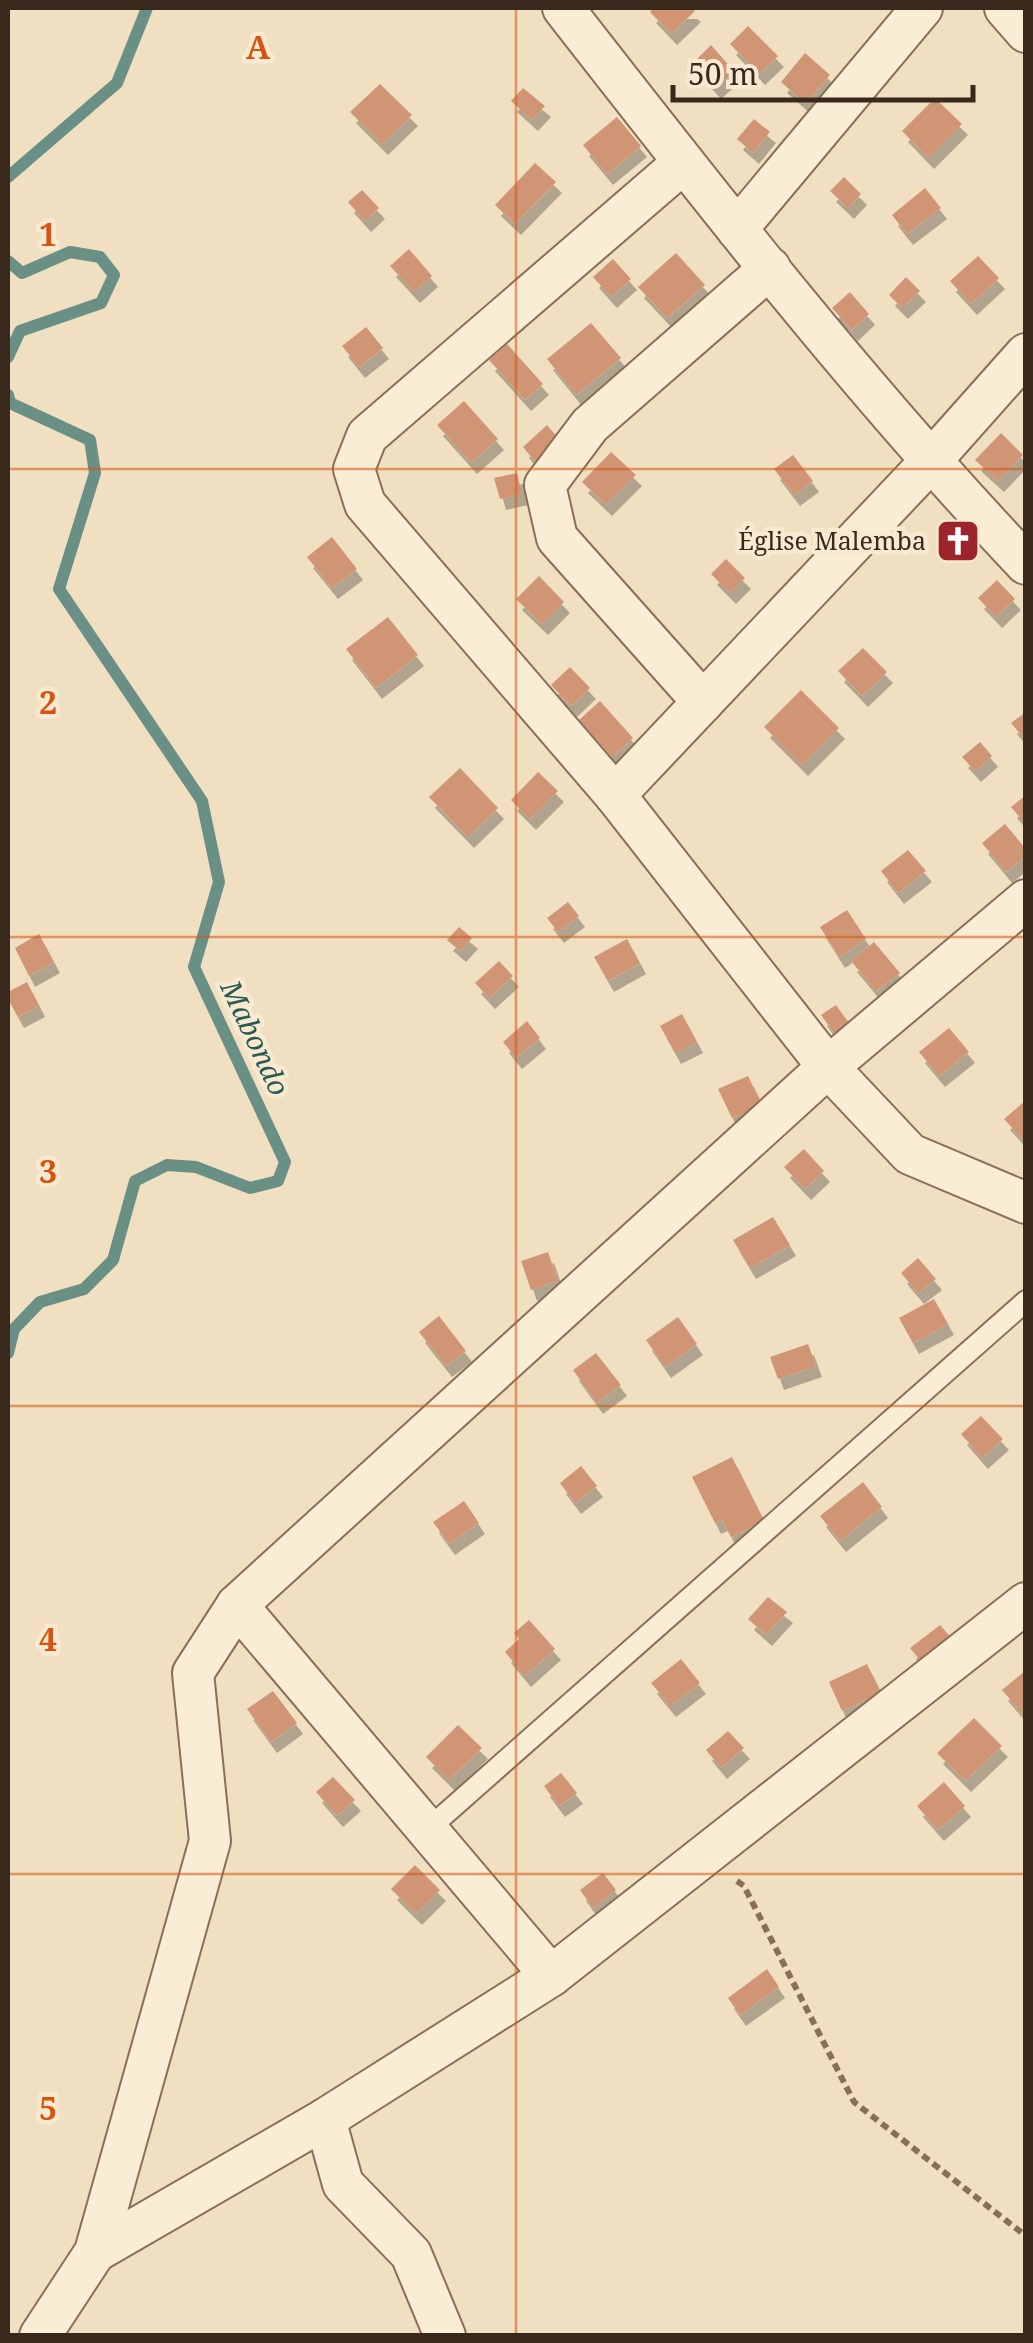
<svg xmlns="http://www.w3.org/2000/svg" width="1033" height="2343" font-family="'Noto Serif',serif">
<defs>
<filter id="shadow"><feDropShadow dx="6" dy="11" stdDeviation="0" flood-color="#0004"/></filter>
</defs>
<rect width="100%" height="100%" fill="#f0dfc1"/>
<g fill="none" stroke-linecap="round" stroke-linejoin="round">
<!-- stream -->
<g stroke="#6a9085" stroke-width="12">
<polyline points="8,177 117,83 147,8"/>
<polyline points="8,261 22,273 70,252 100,257 114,275 101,303 20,331 8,357"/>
<polyline points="8,395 10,403 90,440 95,473 59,589 202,801 219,882 194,967 285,1162 278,1181 250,1188 196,1167 167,1165 135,1181 113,1260 84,1289 40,1302 14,1329 8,1353"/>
</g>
</g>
<!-- building -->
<g fill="#d09575" filter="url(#shadow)">
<polygon points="654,8 691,8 695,11 671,34 650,12"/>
<polygon points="748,26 778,56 759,74 730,44"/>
<polygon points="711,45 734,71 715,88 693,63"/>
<polygon points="805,53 830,75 806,104 781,82"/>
<polygon points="380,84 412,115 382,144 350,112"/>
<polygon points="523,88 545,106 532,120 511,101"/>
<polygon points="935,98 962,124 928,158 902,131"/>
<polygon points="617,117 641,146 607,174 583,145"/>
<polygon points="754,119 770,132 753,153 737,139"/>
<polygon points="535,163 556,182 515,224 495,205"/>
<polygon points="844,177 861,194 848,208 830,191"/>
<polygon points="925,188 941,208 907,234 892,215"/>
<polygon points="362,190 379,208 365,221 348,202"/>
<polygon points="409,249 432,276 414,292 390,266"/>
<polygon points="676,253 705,285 667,318 638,287"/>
<polygon points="978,256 999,278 971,304 950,281"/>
<polygon points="613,259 631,279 611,297 593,277"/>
<polygon points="906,277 920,291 902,308 889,295"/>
<polygon points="850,292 869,314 852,330 832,308"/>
<polygon points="591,323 621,358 576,395 547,359"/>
<polygon points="366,327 383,348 359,367 342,346"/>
<polygon points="507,344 543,384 525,400 489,360"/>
<polygon points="464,401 498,439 471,463 437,425"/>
<polygon points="547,425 561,441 536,463 523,447"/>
<polygon points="1001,433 1023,455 998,481 975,460"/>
<polygon points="611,452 636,475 606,505 582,482"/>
<polygon points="793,455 813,481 794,495 774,469"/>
<polygon points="517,473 522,494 500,499 494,478"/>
<polygon points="332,537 357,569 332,588 307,557"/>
<polygon points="726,559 745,578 730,593 711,574"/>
<polygon points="539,576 564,602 542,624 516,599"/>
<polygon points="997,580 1015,599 996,617 978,598"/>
<polygon points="388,617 418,655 376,688 346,649"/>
<polygon points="863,648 887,672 862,696 838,671"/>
<polygon points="570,667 590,688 571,706 551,685"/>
<polygon points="801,690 839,728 802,765 764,727"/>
<polygon points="600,701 633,738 612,757 579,720"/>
<polygon points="1026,712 1026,741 1011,723"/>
<polygon points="980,742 992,756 975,771 962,757"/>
<polygon points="460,768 498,808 468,837 429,797"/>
<polygon points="538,772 558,791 530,819 511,800"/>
<polygon points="1026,795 1026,825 1011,807"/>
<polygon points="1005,824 1026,849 1026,856 1006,872 982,843"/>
<polygon points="908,850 926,871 898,893 881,871"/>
<polygon points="568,902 579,916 558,932 547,918"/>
<polygon points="847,910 866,939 839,957 820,927"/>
<polygon points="459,927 472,938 460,951 447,940"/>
<polygon points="39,934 54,962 29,976 15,948"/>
<polygon points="627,939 640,963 608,981 594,957"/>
<polygon points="874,942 900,973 876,991 851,961"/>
<polygon points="499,961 513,976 489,998 475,983"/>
<polygon points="27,982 39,1006 18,1017 8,999 8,992"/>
<polygon points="836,1005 849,1023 834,1033 821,1015"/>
<polygon points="682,1014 697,1042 675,1053 660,1026"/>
<polygon points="527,1021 540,1038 516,1058 503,1042"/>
<polygon points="949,1028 969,1052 939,1076 919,1052"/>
<polygon points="748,1076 762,1105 732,1118 718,1089"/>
<polygon points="1026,1100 1026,1143 1004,1119"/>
<polygon points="804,1149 824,1171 805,1189 784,1167"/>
<polygon points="773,1217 790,1245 750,1268 733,1240"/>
<polygon points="548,1252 558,1281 531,1290 521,1261"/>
<polygon points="918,1258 936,1279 918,1293 901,1273"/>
<polygon points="934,1299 948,1324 913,1343 899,1318"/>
<polygon points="439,1316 466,1351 446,1366 419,1332"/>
<polygon points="678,1317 697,1344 665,1367 646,1340"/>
<polygon points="808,1344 816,1366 778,1379 770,1357"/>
<polygon points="596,1353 621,1385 597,1403 573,1370"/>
<polygon points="981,1416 1003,1439 982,1458 961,1434"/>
<polygon points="732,1457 764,1521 731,1537 722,1520 715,1523 692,1477"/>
<polygon points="581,1466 597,1486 575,1503 560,1483"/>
<polygon points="863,1482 882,1507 840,1541 820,1516"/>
<polygon points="464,1501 479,1523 449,1544 433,1522"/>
<polygon points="768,1597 787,1612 766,1635 748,1619"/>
<polygon points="529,1620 555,1649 525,1676 505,1652 519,1639 514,1633"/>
<polygon points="940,1625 953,1640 923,1664 910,1648"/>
<polygon points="681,1659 700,1683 670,1706 651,1683"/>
<polygon points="867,1664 881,1693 842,1711 829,1682"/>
<polygon points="1026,1670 1026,1718 1002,1690"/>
<polygon points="273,1691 297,1723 271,1742 247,1709"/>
<polygon points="974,1718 1002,1746 965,1781 937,1753"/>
<polygon points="458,1725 482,1748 449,1780 426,1757"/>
<polygon points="728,1731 744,1748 721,1768 706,1750"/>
<polygon points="561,1773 577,1793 559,1806 544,1786"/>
<polygon points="333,1777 355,1800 337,1816 316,1792"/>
<polygon points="944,1782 965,1806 938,1830 917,1806"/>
<polygon points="415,1865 440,1890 416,1914 391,1889"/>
<polygon points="603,1873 616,1890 593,1908 580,1890"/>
<polygon points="767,1969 779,1987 740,2015 728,1998"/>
</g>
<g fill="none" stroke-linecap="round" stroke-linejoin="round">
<defs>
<polyline id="lane" points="427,1830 1026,1301"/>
<g id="street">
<path d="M563 8C711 198 860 389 1026 564"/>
<polyline points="1005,8 1026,32"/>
<polyline points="683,163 367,436 354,469 365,504 615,795 828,1067 910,1154 1026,1203"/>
<polyline points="737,229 922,8"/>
<polyline points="703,702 557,538 545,485 590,425 770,268"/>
<polyline points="615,795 929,463 1026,354"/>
<polyline points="237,1605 551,1976"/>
<polyline points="325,2119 343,2184 411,2254 445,2336"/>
<polyline points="95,2252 325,2119 551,1976 1026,1603"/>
<polyline points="40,2336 95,2252 210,1841 193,1673 237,1605 828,1067 1026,900"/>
</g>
</defs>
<!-- lane casing -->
<use href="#lane" stroke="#8a6f58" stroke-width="24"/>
<!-- street casing -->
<use href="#street" stroke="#8a6f58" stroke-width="44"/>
<!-- path -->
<polyline stroke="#8a6f58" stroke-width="6" stroke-dasharray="8 5" stroke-linecap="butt" points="737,1881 744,1886 854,2102 1026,2236"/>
<!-- lane -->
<use href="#lane" stroke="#faedd5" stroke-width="20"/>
<!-- street -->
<use href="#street" stroke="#faedd5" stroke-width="40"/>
</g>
<!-- grid -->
<path fill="none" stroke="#d6540e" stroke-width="2.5" stroke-opacity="0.55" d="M516 8V2336M8 469H1026M8 937H1026M8 1406H1026M8 1874H1026"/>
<!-- icons -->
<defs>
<symbol id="church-square" viewBox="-11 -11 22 22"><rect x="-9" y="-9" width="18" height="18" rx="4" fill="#9c252d" stroke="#f7ead1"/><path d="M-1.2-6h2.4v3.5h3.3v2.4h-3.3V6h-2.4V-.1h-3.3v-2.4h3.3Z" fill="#fff"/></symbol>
</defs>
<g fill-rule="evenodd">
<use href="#church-square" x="933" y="516" width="50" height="50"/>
</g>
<g text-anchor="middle" stroke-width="9" stroke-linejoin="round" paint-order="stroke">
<!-- poi labels -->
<g font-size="25" fill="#39291d" stroke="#f7ead1" text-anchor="end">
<text x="926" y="550">Église Malemba</text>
</g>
<!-- water labels -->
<g font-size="28" font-style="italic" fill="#2b5954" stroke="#f7ead1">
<text transform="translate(255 1038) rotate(65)" y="10">Mabondo</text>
</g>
</g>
<g font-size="32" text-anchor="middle" font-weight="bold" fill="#d6540e" stroke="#f7ead1" stroke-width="9" stroke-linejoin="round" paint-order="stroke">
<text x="258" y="59">A</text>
<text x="48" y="246">1</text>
<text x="48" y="714">2</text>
<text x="48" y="1183">3</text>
<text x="48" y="1651">4</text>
<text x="48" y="2120">5</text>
</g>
<!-- border -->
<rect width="1033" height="2343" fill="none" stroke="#39291d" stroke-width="20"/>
<!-- scale -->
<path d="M673 85v15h300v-15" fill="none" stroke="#39291d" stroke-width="5"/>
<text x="688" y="85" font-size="30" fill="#39291d" stroke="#f7ead1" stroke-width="8" paint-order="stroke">50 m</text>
</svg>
